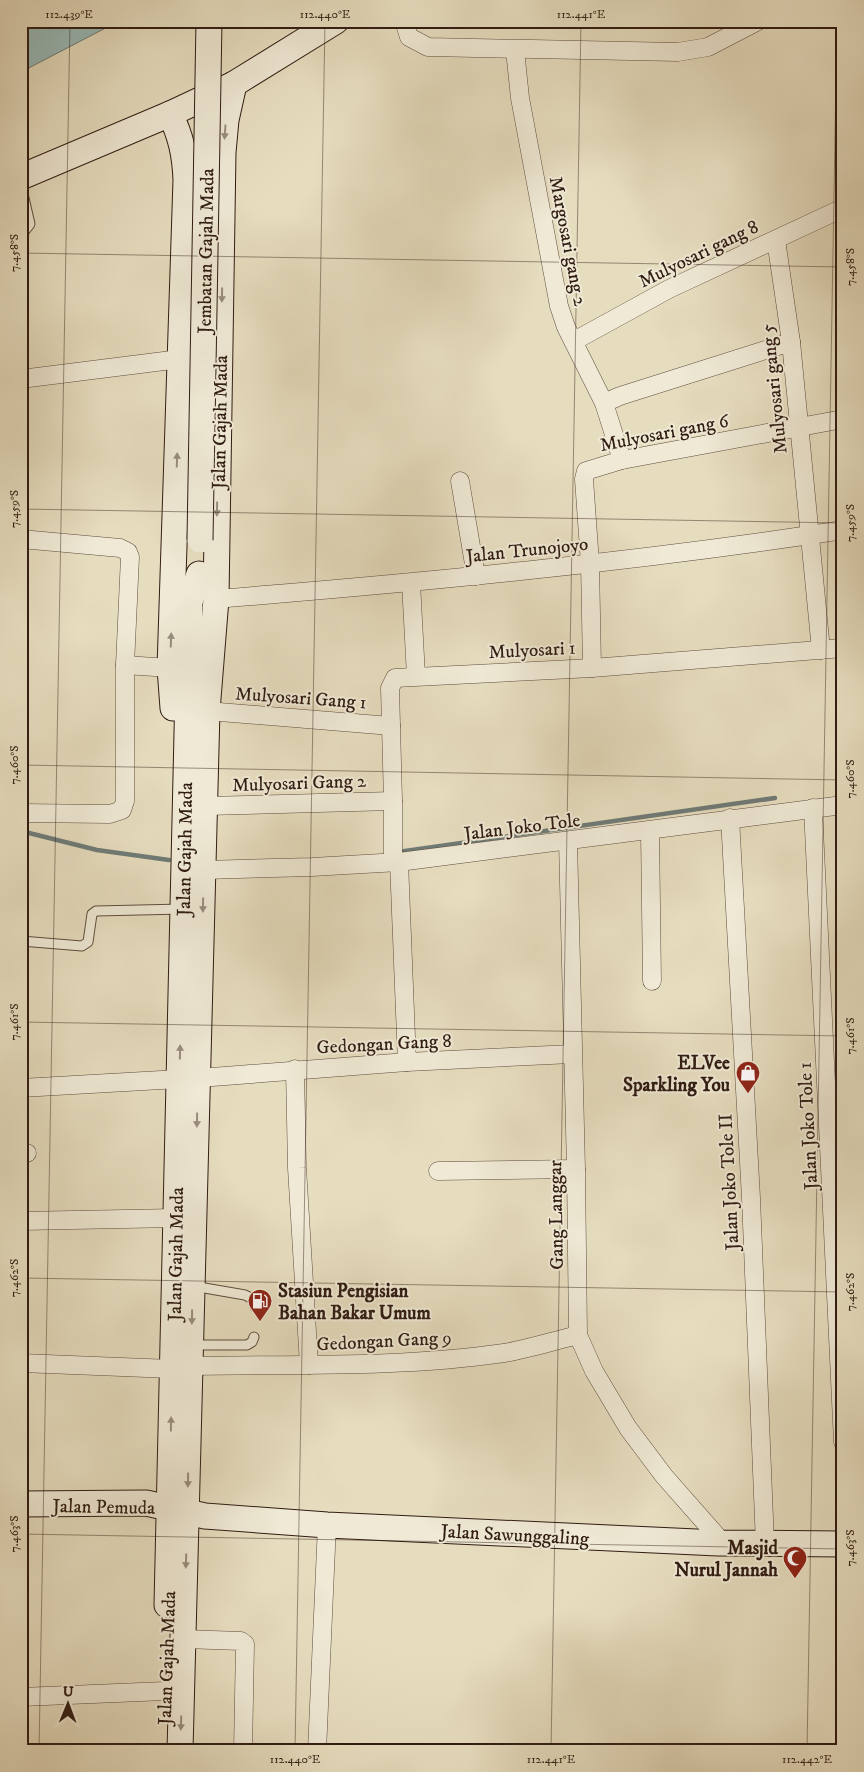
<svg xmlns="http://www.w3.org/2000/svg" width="864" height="1772" font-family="'IM FELL DW Pica',serif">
<rect width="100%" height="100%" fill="#e6ddbf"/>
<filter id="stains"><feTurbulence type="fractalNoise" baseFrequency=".004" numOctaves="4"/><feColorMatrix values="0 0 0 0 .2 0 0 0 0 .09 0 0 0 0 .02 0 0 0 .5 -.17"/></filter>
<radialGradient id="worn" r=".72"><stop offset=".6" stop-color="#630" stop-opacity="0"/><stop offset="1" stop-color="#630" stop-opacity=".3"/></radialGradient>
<!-- water -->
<polygon fill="#98bab9" stroke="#6e7b77" points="21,21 119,21 21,72"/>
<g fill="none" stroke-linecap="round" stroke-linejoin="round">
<!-- stream -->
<g stroke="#6e7b77" stroke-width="4.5">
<polyline points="21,831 97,850 169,860"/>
<polyline points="398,852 775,798"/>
</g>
<defs>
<g id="lane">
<polyline points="21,185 30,224 21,236"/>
<polyline points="21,941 82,946 88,942 92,914 96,911 183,909"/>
<polyline points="193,1286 245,1295 253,1299 255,1307"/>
<polyline points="192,1345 247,1345 252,1342 254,1337"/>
</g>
<g id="street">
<polyline points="404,21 409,37 428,47 678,52 708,47 758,21"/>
<polyline points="515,50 520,98 559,306 566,327 604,403 622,460"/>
<polyline points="776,240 791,342 821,650"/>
<polyline points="574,341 669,289 843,208"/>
<polyline points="21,379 180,359"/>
<polyline points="604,403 620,396 791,342"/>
<polyline points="460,481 476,576"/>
<polyline points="21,539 120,548 128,552 130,557 125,665 125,801 122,810 110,814 21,813"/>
<polyline points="411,583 416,676"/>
<path d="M216 599C425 582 635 562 843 530"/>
<polyline points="125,665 170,668"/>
<polyline points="592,668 590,563 584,479 586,471 622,460 843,419"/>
<polyline points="207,711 391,726"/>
<polyline points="206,806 393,801"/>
<polyline points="813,808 843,1442"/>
<polyline points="730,818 751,1198 765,1544"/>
<polyline points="650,831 652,981"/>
<polyline points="568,841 576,1169 578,1335 594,1371 628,1428 664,1476 716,1535 718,1543"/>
<polyline points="393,862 393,801 390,688 395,678 592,668 843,648"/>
<polyline points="399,862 407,1062"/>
<polyline points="204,870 312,867 399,862 843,805"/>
<polyline points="295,1069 297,1168 309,1365"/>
<polyline points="199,1078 407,1062 572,1054"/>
<polyline points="21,1088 179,1079"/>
<polyline points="21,1153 27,1153"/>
<polyline points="438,1171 576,1169"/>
<polyline points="21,1221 176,1218"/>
<polyline points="21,1363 172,1369"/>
<path d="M191 1366C295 1364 400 1368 504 1353 528 1349 553 1341 578 1335"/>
<polyline points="184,1639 241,1641 245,1644 243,1751"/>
<polyline points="21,1697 165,1691"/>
<polyline points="317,1751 327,1525"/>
</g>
<g id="secondary">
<path d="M170 114C181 136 185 155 186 180L170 668 173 708"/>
<polyline points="21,177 170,114 234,84 336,21"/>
<polyline points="21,1504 146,1503 205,1516 327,1525 718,1543 843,1544"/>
<polyline points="167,1605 190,602 199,574"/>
<polyline points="180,1751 207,711 216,599 223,152 226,120 234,84"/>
</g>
</defs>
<!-- lane casing -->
<use href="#lane" stroke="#5e4c3e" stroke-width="11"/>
<!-- street casing -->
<use href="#street" stroke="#5e4c3e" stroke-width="19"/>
<!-- secondary casing -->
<use href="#secondary" stroke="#301c13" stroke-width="27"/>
<!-- lane -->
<use href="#lane" stroke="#efe9d5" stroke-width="9"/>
<!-- street -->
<use href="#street" stroke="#efe9d5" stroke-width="18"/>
<!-- secondary -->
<use href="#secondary" stroke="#efe9d5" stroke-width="25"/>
<defs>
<polyline id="secondary-bridge" points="200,540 209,21"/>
</defs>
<!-- secondary-bridge casing -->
<use href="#secondary-bridge" stroke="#301c13" stroke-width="27" stroke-linecap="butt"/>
<!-- secondary-bridge -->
<use href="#secondary-bridge" stroke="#efe9d5" stroke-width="25"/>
</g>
<!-- one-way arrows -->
<defs><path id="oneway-solid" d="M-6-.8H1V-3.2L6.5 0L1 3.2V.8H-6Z" transform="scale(1.25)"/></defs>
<g fill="#998d7e">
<use href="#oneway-solid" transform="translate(225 132) rotate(94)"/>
<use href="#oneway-solid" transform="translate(222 295) rotate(91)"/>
<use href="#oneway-solid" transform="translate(177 460) rotate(-88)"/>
<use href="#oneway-solid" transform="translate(217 509) rotate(91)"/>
<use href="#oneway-solid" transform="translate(171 640) rotate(-88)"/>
<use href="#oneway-solid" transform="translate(203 905) rotate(91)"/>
<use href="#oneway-solid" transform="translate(180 1052) rotate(-89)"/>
<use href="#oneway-solid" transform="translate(197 1120) rotate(91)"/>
<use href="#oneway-solid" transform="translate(192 1317) rotate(91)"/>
<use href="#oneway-solid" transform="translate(171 1424) rotate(-89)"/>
<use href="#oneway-solid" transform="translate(188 1480) rotate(91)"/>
<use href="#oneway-solid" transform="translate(186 1561) rotate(92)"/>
<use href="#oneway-solid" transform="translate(181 1723) rotate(92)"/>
</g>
<!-- ticks -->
<path fill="none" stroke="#301c13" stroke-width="1" stroke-opacity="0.45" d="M21 253 843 267M21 509 843 523M21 765 843 780M21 1022 843 1036M21 1278 843 1292M21 1534 843 1549M39 1751 70 21M295 1751 325 21M551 1751 581 21M807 1751 837 21"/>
<!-- icons -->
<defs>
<symbol id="shop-pin" viewBox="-11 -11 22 30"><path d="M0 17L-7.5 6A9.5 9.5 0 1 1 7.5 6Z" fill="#8f2418" stroke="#efe9d5"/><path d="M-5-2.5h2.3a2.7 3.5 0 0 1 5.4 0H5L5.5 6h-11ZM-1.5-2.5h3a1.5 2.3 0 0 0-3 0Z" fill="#fff"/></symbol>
<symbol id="fuel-pin" viewBox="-11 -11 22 30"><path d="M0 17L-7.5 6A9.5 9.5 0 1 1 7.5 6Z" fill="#8f2418" stroke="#efe9d5"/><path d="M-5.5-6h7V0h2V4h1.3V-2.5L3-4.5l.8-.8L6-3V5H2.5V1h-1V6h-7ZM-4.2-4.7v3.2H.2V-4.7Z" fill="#fff"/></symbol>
<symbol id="mosque-pin" viewBox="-11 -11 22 30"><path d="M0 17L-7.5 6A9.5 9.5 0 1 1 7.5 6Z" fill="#8f2418" stroke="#efe9d5"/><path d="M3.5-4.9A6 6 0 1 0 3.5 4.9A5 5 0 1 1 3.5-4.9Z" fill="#fff"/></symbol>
</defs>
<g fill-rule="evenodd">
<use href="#shop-pin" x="734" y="1059" width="28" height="38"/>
<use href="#fuel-pin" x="246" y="1287" width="28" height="38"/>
<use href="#mosque-pin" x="781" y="1544" width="28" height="38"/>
</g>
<g text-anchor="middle" stroke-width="4" stroke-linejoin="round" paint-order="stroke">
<!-- street labels -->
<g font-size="19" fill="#301c13" stroke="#efe9d5">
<text transform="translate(569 241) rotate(79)" y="7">Margosari gang 2</text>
<text transform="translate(205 251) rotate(-89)" y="7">Jembatan Gajah Mada</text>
<text transform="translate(698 253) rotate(-26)" y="7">Mulyosari gang 8</text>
<text transform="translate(773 389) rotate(-96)" y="7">Mulyosari gang 5</text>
<text transform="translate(219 422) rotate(-89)" y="7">Jalan Gajah Mada</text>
<text transform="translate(664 432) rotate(-11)" y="7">Mulyosari gang 6</text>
<text transform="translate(527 549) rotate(-6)" y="7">Jalan Trunojoyo</text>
<text transform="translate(532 649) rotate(-3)" y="7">Mulyosari 1</text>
<text transform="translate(301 697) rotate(4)" y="7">Mulyosari Gang 1</text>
<text transform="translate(299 782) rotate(-2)" y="7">Mulyosari Gang 2</text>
<text transform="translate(522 826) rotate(-7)" y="7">Jalan Joko Tole</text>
<text transform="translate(184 849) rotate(-89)" y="7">Jalan Gajah Mada</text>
<text transform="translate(384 1043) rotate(-3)" y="7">Gedongan Gang 8</text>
<text transform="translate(807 1126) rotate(-93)" y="7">Jalan Joko Tole 1</text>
<text transform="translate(728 1182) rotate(-93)" y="7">Jalan Joko Tole II</text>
<text transform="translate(555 1215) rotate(-91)" y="7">Gang Langgar</text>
<text transform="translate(175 1254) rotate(-89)" y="7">Jalan Gajah Mada</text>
<text transform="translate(384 1340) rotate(-3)" y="7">Gedongan Gang 9</text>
<text transform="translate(104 1506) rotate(1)" y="7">Jalan Pemuda</text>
<text transform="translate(515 1534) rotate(3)" y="7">Jalan Sawunggaling</text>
<text transform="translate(166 1658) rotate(-88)" y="7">Jalan Gajah Mada</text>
</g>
<!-- poi labels -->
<g font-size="19" font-weight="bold" fill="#301c13" stroke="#efe9d5" text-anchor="end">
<text x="730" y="1069">ELVee<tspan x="730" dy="22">Sparkling You</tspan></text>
<text x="278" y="1297" text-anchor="start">Stasiun Pengisian<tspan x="278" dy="22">Bahan Bakar Umum</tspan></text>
<text x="778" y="1554">Masjid<tspan x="778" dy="22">Nurul Jannah</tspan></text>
</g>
</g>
<!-- margin -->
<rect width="864" height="1772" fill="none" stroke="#e6ddbf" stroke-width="55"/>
<!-- north arrow -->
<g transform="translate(68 1704) rotate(1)" stroke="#efe9d5" stroke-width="4" paint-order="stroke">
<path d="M0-4L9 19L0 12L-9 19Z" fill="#301c13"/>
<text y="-8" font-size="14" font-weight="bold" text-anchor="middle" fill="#301c13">U</text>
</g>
<rect x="28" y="28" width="808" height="1716" fill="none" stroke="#301c13" stroke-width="2"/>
<g font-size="12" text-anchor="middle" fill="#301c13">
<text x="69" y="18">112.439°E</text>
<text x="325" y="18">112.440°E</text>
<text x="581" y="18">112.441°E</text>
<text transform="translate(14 253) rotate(-90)" y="4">7.458°S</text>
<text transform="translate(850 267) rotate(-90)" y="4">7.458°S</text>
<text transform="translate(14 509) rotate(-90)" y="4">7.459°S</text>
<text transform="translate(850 523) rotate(-90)" y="4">7.459°S</text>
<text transform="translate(14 765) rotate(-90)" y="4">7.460°S</text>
<text transform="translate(850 779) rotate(-90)" y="4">7.460°S</text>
<text transform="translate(14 1022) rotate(-90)" y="4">7.461°S</text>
<text transform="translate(850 1036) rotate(-90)" y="4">7.461°S</text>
<text transform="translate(14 1278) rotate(-90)" y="4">7.462°S</text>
<text transform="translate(850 1292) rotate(-90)" y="4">7.462°S</text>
<text transform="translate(14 1534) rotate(-90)" y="4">7.463°S</text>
<text transform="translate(850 1548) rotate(-90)" y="4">7.463°S</text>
<text x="295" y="1763">112.440°E</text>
<text x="551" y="1763">112.441°E</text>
<text x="807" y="1763">112.442°E</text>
</g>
<rect width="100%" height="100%" filter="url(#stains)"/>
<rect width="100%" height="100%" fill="url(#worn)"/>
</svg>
